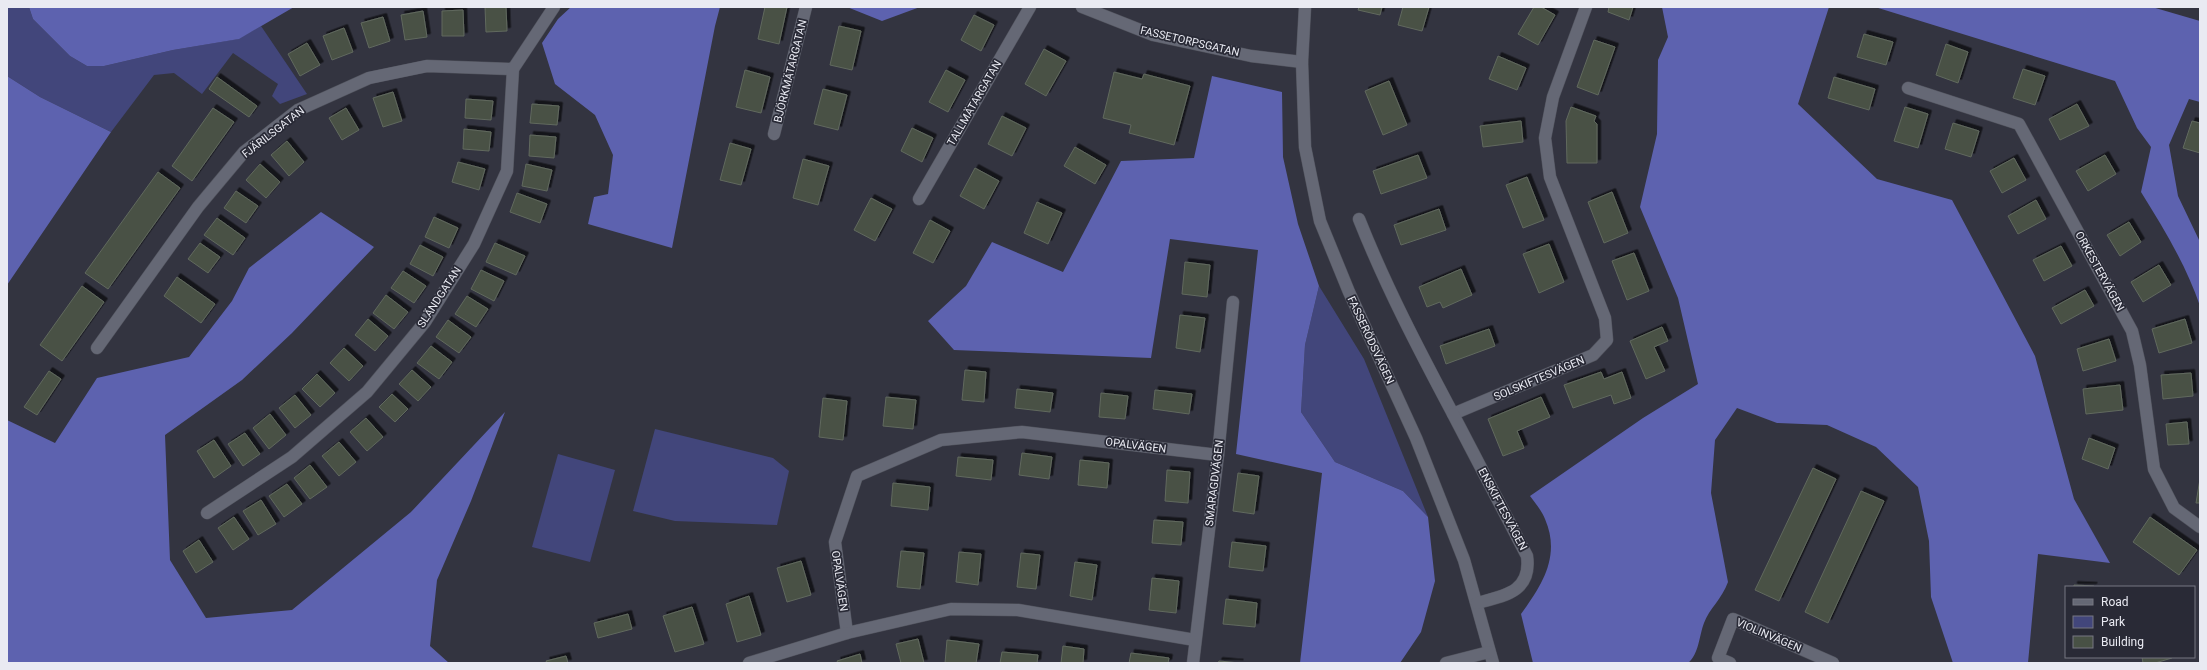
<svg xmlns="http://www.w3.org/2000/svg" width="2207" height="670" font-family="Roboto,sans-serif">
<defs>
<filter id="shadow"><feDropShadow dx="3.5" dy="-3.5" stdDeviation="0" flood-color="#0009"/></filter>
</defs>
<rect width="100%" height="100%" fill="#333440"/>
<!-- green -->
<g fill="#42467b">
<polygon points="7,7 29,7 33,19 70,56 87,66 104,66 173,50 238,39 261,26 307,94 280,104 272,96 278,84 233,53 202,94 174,73 154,75 111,132 40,97 7,76"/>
<polygon points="1319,286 1364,359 1428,517 1403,491 1335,462 1301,412 1305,345"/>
<polygon points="655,429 773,458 789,471 777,525 675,521 633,511"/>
<polygon points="558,454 615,470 590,562 532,547"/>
</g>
<!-- forest -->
<g fill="#5d62af">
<polygon points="29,7 294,7 239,39 173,50 104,66 87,66 70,56 33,19"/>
<polygon points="571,7 720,7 715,26 672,248 588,224 594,197 608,194 613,155 595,115 555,84 542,43 558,19"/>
<polygon points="847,7 920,7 882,21"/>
<path d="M1662 7H1829L1798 104 1877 179 1952 200 2035 356 2074 499 2110 563 2038 554 2028 663H1953L1931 597 1929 541 1918 487 1876 447 1827 425 1777 423 1737 408 1715 440 1711 493 1728 582C1722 599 1709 609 1704 623 1699 636 1699 654 1688 663H1533L1521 614C1542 585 1561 556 1545 519 1542 511 1535 503 1530 496L1643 418 1698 384 1678 298 1640 207 1657 134 1658 60 1668 37Z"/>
<path d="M1875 7H2152L2200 21V102L2189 99 2169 145 2178 196 2200 242V306C2186 265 2164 229 2141 192L2151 147 2137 128 2115 81Z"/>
<polygon points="7,76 40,97 111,132 7,285"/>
<polygon points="1212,76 1282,92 1283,157 1298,224 1319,286 1305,345 1301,412 1335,462 1403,491 1428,517 1435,581 1421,632 1400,663 1300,663 1322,473 1236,454 1258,250 1170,239 1151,358 954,350 928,321 966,286 992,242 1063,272 1121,161 1194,158"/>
<polygon points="321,212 374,247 292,333 242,380 165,435 170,560 206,618 292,610 411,512 505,412 471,501 437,580 430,646 449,663 7,663 7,420 55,443 97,378 189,357 232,301 249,268"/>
</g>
<!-- building -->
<g fill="#485145" stroke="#61695e" filter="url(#shadow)">
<polygon points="485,7 506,7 507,31 486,32"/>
<polygon points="765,7 787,7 779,44 758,39"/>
<polygon points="1359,7 1382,7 1380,15 1358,10"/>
<polygon points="1403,7 1429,7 1422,31 1398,25"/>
<polygon points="1534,7 1541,7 1555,15 1538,45 1518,34"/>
<polygon points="1609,7 1633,7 1629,20 1608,12"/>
<polygon points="463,10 464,36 442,36 442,11"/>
<polygon points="423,11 427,37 405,40 401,15"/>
<polygon points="974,15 994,25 981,51 961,40"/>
<polygon points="383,17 390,41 369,48 361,23"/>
<polygon points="839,26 861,31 852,70 830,65"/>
<polygon points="344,28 353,52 332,60 323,36"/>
<polygon points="1864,34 1893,42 1886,65 1857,57"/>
<polygon points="1594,40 1615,47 1598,95 1577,87"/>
<polygon points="307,43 320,65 300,76 288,54"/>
<polygon points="1946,44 1968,52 1958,83 1936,75"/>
<polygon points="1044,49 1066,61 1046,96 1025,84"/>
<polygon points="1498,56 1526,68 1517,90 1489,79"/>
<polygon points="2023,69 2045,76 2035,105 2013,98"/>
<polygon points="745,70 770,77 761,113 736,107"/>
<polygon points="946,70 965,80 948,112 929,102"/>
<polygon points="1114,72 1142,79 1144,74 1190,86 1174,145 1129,133 1131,125 1103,118"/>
<polygon points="217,77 257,106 249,117 209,89"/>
<polygon points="1834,77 1875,89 1869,110 1828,98"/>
<polygon points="1389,81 1407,125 1383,135 1365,91"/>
<polygon points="823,89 847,95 838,130 814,124"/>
<polygon points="393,92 402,121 383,127 373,98"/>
<polygon points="466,99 493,101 491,120 465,118"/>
<polygon points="532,104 559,106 557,125 530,123"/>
<polygon points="2077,104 2089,126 2060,140 2049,119"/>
<polygon points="1571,107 1596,116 1594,121 1597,124 1597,163 1567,163 1566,121"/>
<polygon points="1905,107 1928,114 1918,148 1894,141"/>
<polygon points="213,108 234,122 192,181 172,166"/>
<polygon points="346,108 359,130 342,140 329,118"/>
<polygon points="1002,116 1026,128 1012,156 988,144"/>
<polygon points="1521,121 1523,142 1483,147 1480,126"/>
<polygon points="2192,121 2200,123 2200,153 2183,148"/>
<polygon points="1953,123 1979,131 1971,157 1945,149"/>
<polygon points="912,128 933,138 922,162 901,151"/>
<polygon points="464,129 491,132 489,151 463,149"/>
<polygon points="530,135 556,137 554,158 529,156"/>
<polygon points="287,141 304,162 289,176 271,155"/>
<polygon points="730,143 751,149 741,185 720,180"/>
<polygon points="1075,147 1106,165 1095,184 1064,166"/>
<polygon points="1418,155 1427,178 1381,194 1373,171"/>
<polygon points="2105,155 2116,174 2088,191 2076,171"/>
<polygon points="2014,158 2026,180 2002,193 1990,171"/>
<polygon points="803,159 829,166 818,205 793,198"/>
<polygon points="458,162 485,169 479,190 452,182"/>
<polygon points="260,164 280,182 266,198 246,180"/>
<polygon points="526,164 552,170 547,191 522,186"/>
<polygon points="975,168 999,181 984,209 960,196"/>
<polygon points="158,172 180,188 108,289 85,273"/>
<polygon points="1527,177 1544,220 1523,228 1506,185"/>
<polygon points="236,191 258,206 246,223 224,208"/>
<polygon points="1612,192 1628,233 1604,243 1588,202"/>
<polygon points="517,193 547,204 540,223 510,212"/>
<polygon points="871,198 892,209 875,241 854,230"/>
<polygon points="2036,200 2046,219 2018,234 2008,216"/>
<polygon points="1037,202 1062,213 1048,244 1024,233"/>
<polygon points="1439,209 1446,230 1401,245 1394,225"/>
<polygon points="434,217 458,228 449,248 425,237"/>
<polygon points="217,218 245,238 233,255 204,235"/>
<polygon points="930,220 950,231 933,263 913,253"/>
<polygon points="2129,222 2141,242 2120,256 2107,235"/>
<polygon points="200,243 220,257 208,273 188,259"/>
<polygon points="495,243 525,256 516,275 486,262"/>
<polygon points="1549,244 1564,282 1539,293 1523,254"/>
<polygon points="420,245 443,257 433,276 410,264"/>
<polygon points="2061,246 2072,266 2044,281 2033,260"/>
<polygon points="1634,253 1649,291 1627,300 1612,261"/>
<polygon points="1185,262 1210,265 1207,297 1182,294"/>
<polygon points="2159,265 2171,285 2143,302 2131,282"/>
<polygon points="1461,269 1472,295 1443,308 1440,302 1427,307 1419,287"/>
<polygon points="481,270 504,281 494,301 471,289"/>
<polygon points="403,271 426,286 414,303 391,288"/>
<polygon points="177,277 215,304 201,323 164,296"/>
<polygon points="82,286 104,302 62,361 40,345"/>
<polygon points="2085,290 2094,306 2061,324 2052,308"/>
<polygon points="386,295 408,312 394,329 373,313"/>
<polygon points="467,296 488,309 476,327 455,314"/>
<polygon points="1180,315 1205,318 1200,352 1176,348"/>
<polygon points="368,319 388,336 375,351 355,335"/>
<polygon points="2185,319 2192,343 2159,353 2152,329"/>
<polygon points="448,320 471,337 459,353 436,337"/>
<polygon points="1662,327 1668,341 1654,347 1665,371 1646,379 1630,341"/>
<polygon points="1489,329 1495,346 1446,364 1440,346"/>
<polygon points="2109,339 2116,361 2083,371 2077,349"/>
<polygon points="431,346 452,362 439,379 417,363"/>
<polygon points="344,348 363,366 349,381 330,363"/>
<polygon points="412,370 431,387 418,401 399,384"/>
<polygon points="965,370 986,372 984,402 962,400"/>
<polygon points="49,371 61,379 37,415 24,407"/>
<polygon points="1601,372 1604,379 1622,372 1631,398 1614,404 1611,395 1573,408 1564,385"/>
<polygon points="2191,373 2193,396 2163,399 2161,375"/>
<polygon points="317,374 335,393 320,407 302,389"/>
<polygon points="2120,385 2123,410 2086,414 2083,389"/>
<polygon points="1017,389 1053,393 1050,412 1015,408"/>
<polygon points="1155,390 1192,394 1189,414 1153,409"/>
<polygon points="1101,393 1128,396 1125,419 1099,417"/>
<polygon points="392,394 408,409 395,422 379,407"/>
<polygon points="295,395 311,415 295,428 279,408"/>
<polygon points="886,397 916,400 913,429 883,426"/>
<polygon points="1541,397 1550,417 1517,431 1524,448 1503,456 1488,419"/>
<polygon points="823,398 847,401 843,440 819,437"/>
<polygon points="270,414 286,435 269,449 253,428"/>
<polygon points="366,418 383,437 367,451 350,432"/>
<polygon points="2187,422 2189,444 2168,445 2166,424"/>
<polygon points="245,433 260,454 243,466 228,444"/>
<polygon points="2089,438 2115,448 2108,469 2082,459"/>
<polygon points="214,440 231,466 214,478 197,451"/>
<polygon points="339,442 356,462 339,476 322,456"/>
<polygon points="1022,453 1052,457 1049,479 1019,475"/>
<polygon points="958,457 993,460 991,480 956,476"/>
<polygon points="1080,460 1109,463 1107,488 1078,485"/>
<polygon points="310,465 327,487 310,499 294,478"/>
<polygon points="1813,468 1836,479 1779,601 1755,590"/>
<polygon points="1167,470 1190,472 1188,503 1165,501"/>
<polygon points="1238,473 1259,476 1254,514 1233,511"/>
<polygon points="2200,479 2200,503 2196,503"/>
<polygon points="893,483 930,487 928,510 891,506"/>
<polygon points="287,484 302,504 284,517 269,496"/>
<polygon points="1861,491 1884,501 1828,623 1805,612"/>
<polygon points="261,500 276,524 258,535 243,511"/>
<polygon points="234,517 249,539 233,550 218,528"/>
<polygon points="2150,517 2197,550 2179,575 2133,542"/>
<polygon points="1154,520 1183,522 1181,545 1152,543"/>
<polygon points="199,540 213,562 196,573 183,551"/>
<polygon points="1232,542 1266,546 1263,571 1229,567"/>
<polygon points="901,551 924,553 920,589 897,587"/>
<polygon points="959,552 981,554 978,585 956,582"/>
<polygon points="1021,553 1040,555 1036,589 1017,587"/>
<polygon points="801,561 811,595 787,602 777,568"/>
<polygon points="1075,562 1097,565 1092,600 1070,596"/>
<polygon points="1152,578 1179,581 1176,613 1149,610"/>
<polygon points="2074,585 2094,586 2093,587 2074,587"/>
<polygon points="749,596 761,635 737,642 726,604"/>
<polygon points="1226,599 1257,603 1255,627 1223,624"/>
<polygon points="692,607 704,644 675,652 663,616"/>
<polygon points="628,614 632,629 598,638 594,623"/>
<polygon points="918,639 924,663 901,663 896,644"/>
<polygon points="947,640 979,644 976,663 945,663"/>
<polygon points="1063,646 1084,649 1083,663 1061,663"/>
<polygon points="1002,652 1038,655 1037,663 1000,663"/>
<polygon points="1131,653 1169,658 1168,663 1129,663"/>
<polygon points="860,654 862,663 838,663 837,661"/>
<polygon points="566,656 568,663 547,663 546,661"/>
<polygon points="2142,657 2171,657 2172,658 2155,663 2143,663"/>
<polygon points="1219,661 1240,663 1218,663"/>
</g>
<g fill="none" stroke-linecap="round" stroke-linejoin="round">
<defs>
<g id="minor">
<polyline points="1082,7 1153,35 1251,56 1302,62"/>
<polyline points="1305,7 1302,62 1305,147 1320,221 1349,292 1416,438 1464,560 1493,663"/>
<polyline points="1908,88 2019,124 2132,331 2140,365 2154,469 2174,508 2200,527"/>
<polyline points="774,134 806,7"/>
<polyline points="919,199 1030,7"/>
<path d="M1359 219C1386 287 1419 350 1453 414L1593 355 1607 340 1605 318 1550 177 1545 138 1553 97 1586 7"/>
<polyline points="97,348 198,207 244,152 298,110 369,78 427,66 513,69"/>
<path d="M1453 414 1527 556C1532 592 1504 596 1477 603"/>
<polyline points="207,513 292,457 367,392 425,322 474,244 507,171 513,69 554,7"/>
<polyline points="1195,640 1018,610 951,609 847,633 835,542 857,476 941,440 1022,432 1218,455"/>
<polyline points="749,663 847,633"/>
<polyline points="1193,663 1218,455 1233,302"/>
<polyline points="1446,663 1489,652"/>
<polyline points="1730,663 1718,658 1733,619 1833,663"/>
</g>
</defs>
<!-- minor casing -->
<use href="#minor" stroke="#50525c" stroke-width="13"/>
<!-- minor -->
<use href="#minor" stroke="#656875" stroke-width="12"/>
</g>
<g text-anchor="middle" stroke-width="3.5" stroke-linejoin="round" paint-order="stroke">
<!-- street labels -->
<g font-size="11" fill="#e9eaf2" stroke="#292a36">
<text transform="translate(1190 41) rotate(13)" y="4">FASSETORPSGATAN</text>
<text transform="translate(790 71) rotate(-76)" y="4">BJÖRKMÄTARGATAN</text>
<text transform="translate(974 103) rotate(-60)" y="4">TALLMÄTARGATAN</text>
<text transform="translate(273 132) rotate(-38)" y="4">FJÄRILSGATAN</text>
<text transform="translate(2100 271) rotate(61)" y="4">ORKESTERVÄGEN</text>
<text transform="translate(439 297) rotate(-57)" y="4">SLÄNDGATAN</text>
<text transform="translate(1371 340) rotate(65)" y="4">FASSERÖDSVÄGEN</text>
<text transform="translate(1539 378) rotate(-23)" y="4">SOLSKIFTESVÄGEN</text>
<text transform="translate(1136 445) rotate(7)" y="4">OPALVÄGEN</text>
<text transform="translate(1214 483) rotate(-83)" y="4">SMARAGDVÄGEN</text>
<text transform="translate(1503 509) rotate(62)" y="4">ENSKIFTESVÄGEN</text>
<text transform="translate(840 581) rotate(82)" y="4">OPALVÄGEN</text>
<text transform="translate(1769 635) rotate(23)" y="4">VIOLINVÄGEN</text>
</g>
</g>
<!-- border -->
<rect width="2207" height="670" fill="none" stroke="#e9eaf2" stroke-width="16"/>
<!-- legend -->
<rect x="2065" y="586" width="130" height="72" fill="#292a36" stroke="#767781"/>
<rect x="2073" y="599" width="20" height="6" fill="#656875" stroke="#767781"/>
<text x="2101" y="606" font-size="12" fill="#e9eaf2">Road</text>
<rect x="2073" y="616" width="20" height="12" fill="#42467b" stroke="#767781"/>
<text x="2101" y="626" font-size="12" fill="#e9eaf2">Park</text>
<rect x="2073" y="636" width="20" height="12" fill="#485145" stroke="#767781"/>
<text x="2101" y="646" font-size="12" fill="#e9eaf2">Building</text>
</svg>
